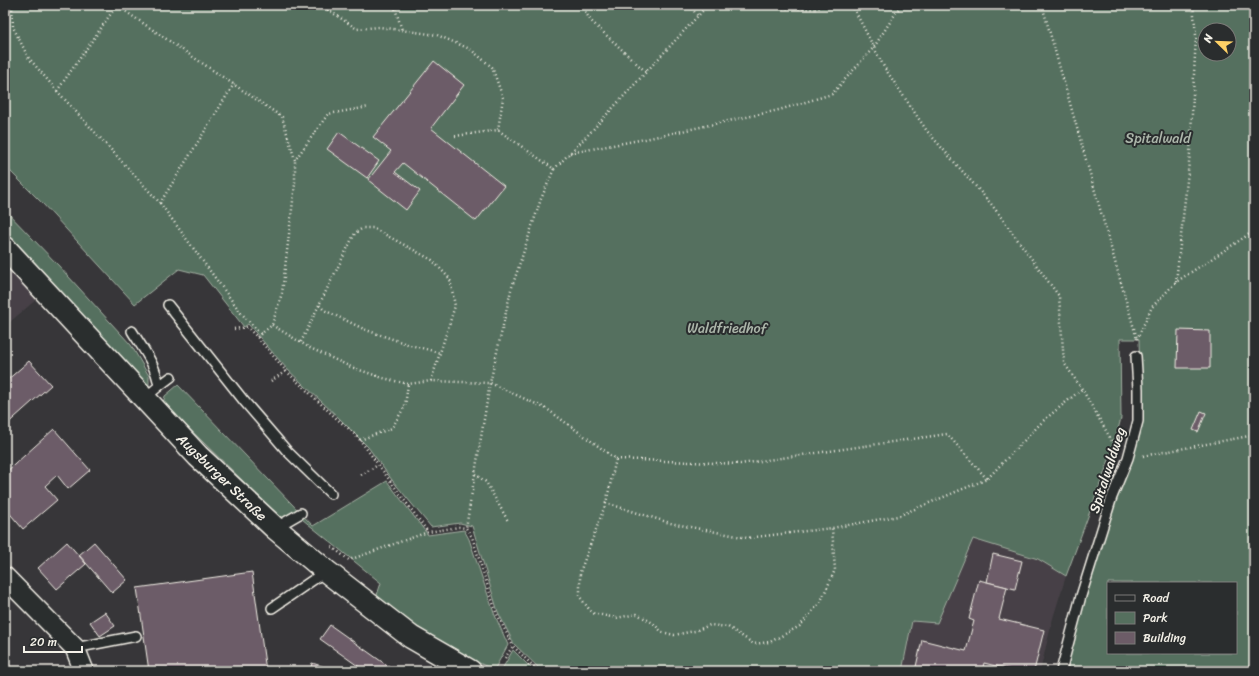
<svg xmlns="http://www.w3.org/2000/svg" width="1259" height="676" font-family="Sriracha,sans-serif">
<rect width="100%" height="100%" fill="#373639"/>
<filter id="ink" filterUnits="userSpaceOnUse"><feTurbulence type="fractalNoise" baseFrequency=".025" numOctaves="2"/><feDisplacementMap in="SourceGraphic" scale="8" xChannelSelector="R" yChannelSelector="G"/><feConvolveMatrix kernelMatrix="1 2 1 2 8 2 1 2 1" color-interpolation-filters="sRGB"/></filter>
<g filter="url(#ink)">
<!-- built -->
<g fill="#474147">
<polygon points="5,265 37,299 5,326"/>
<polygon points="973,539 1038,559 1066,576 1053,618 1040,671 902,671 912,621 937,623"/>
</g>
<!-- green -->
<g fill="#556f5e" stroke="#a4b0a3" fill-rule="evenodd">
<path d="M5 5H1254V671H1064L1074 635 1115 498 1131 465 1141 421 1139 339H1120L1121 418 1113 449 1066 576 1038 559 973 539 937 623 912 621 902 671H542L514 644 498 612 472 526 460 523 431 527 392 480 368 447 339 418 287 369 248 324 244 327 203 275 179 269 135 304 43 204 5 166ZM1205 30H1229V54H1205ZM1108 583H1236V653H1108Z"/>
<polygon points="5,210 58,265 131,345 149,376 149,387 5,230"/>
<path d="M178 385 313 526 387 481 428 535 464 530 469 539 494 613 508 645 494 670C452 651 413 625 376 598L381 583 297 515 283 520 163 403 165 396Z"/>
<polygon points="513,650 534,671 501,671"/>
</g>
<!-- building -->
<g fill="#6c5c67" stroke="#f4f1e8">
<polygon points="434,61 464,85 431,128 504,186 476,221 403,163 395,172 420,191 406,210 368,180 391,151 373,137"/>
<polygon points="339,132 379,161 367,178 327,149"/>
<polygon points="1178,330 1210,331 1210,368 1177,368"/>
<polygon points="29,361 51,385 5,426 5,382"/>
<polygon points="1201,411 1206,413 1198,432 1193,430"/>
<polygon points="54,429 90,470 68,489 57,475 45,486 57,500 23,529 5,508 5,473"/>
<polygon points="67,542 86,564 57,589 38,568"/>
<polygon points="94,542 127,580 112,593 79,555"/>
<polygon points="993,554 1022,561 1015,589 987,582"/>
<polygon points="252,572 266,671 149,671 137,588"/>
<polygon points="979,580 1007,587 999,619 1044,630 1034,671 1016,671 984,663 982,671 915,671 922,640 966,651 974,621 969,619"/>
<polygon points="105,612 115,626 100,636 90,622"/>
<polygon points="330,625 395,671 365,671 320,639"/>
<polygon points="312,663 328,668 327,671 310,671"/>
</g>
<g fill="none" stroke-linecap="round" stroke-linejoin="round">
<defs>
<g id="lane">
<polyline points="168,305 244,401 287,451 331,494"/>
<path d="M132 331C143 349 156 365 159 386L145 398"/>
<polyline points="159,386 171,377"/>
<polyline points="275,528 301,513"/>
<polyline points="272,608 326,571"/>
<polyline points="75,648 136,636"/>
<polyline points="1061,671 1081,596 1112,497 1128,458 1138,421 1138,389 1136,356"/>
</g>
<polyline id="street" points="5,577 75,648 84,671"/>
<polyline id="secondary" points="5,248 198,456 275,528 326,571 411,637 470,671"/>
</defs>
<!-- lane casing -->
<use href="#lane" stroke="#f4f1e8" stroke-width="12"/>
<!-- street casing -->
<use href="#street" stroke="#f4f1e8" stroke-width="22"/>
<!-- secondary casing -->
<use href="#secondary" stroke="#f4f1e8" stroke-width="25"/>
<!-- path -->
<g stroke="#f4f1e8" stroke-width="2.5" stroke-dasharray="1 3" stroke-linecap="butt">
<polyline points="12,5 13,27 28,57 57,91 160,203 234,84"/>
<polyline points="116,5 282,117 295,160 328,114 369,107"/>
<polyline points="321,5 357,29 379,27 437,35 470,49 492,67 503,98 498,130"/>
<polyline points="394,5 402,30"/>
<polyline points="581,5 591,21 646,72"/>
<polyline points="689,5 698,16"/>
<polyline points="771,5 782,8 816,9 825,5"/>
<polyline points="852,5 884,67 927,131 992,205 1059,296 1064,363 1082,389 1116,448"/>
<polyline points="1042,5 1137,339"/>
<polyline points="57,91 117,5"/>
<polyline points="455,136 498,130 554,169 541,199 511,290 490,383 466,528"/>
<polyline points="570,153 645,139 779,110 832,94 874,47 901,5"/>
<polyline points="554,169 586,137 708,5"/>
<polyline points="160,203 241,313 261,334"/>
<polyline points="1176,282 1190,153 1196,35 1193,5"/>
<polyline points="272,325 310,348 351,367 383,378 408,384 431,381 490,383 547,409 616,459 606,503 670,523 747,538 832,528 898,516 987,479 1043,421 1082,389"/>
<polyline points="234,329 247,327 257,337 286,371 337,419 348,428 360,440 428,532"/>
<polyline points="257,337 272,325 282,293 295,184 295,160"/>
<polyline points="1137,339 1152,307 1176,282 1254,231"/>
<polyline points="301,342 319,305"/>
<polyline points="271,381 286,371"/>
<polyline points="431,381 455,306 450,279 432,260 373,228 363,228 355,233 319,305 324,310 366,330 410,345 441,353"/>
<polyline points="360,440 392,428 405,406 408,384"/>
<polyline points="1143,456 1254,435"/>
<polyline points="616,459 740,464 947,434 987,479"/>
<polyline points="475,474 486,482 508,521"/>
<polyline points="361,475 378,465"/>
<polyline points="606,503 580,572 580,597 592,613 616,618 637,614 653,623 662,632 674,635 695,631 710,625 728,627 754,644 770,642 800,626 821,601 835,570 832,528"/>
<polyline points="332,547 349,560 428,532 459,527 466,528 472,537 496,612 513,646 538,671"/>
<polyline points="505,658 513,646"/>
</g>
<!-- lane -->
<use href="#lane" stroke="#2a2d2e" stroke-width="9"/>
<!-- street -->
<use href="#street" stroke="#2a2d2e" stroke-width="19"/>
<!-- secondary -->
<use href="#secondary" stroke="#2a2d2e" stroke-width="22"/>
</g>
</g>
<g text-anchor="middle" stroke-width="4" stroke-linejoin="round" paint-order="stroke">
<!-- park labels -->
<g font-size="14" fill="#acb6aa" stroke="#2a2d2e">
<text x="1158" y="143">Spitalwald</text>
<text x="727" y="333">Waldfriedhof</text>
</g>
<!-- street labels -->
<g font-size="14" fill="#f4f1e8" stroke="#2a2d2e">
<text transform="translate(1107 470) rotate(-72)" y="5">Spitalwaldweg</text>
<text transform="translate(222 477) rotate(44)" y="5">Augsburger Straße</text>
</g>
</g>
<!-- margin -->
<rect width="1259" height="676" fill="none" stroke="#2a2d2e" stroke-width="20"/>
<rect x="10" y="10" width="1239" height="656" fill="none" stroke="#f4f1e8" stroke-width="1.5" filter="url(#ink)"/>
<!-- legend -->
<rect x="1107" y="582" width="130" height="72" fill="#2a2d2e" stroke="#7b7b78"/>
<rect x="1115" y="595" width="20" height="6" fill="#2a2d2e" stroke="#7b7b78"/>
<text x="1143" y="602" font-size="12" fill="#f4f1e8">Road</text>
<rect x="1115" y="612" width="20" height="12" fill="#556f5e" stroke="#7b7b78"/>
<text x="1143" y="622" font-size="12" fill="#f4f1e8">Park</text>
<rect x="1115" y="632" width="20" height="12" fill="#6c5c67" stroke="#7b7b78"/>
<text x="1143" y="642" font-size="12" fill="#f4f1e8">Building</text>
<!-- north arrow -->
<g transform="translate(1217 42) rotate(293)"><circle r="19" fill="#2a2d2e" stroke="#7b7b78"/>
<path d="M0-3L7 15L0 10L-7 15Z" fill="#ffd166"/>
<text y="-6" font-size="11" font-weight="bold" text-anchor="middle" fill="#f4f1e8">N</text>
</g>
<!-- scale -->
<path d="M24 646v6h58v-6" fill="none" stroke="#f4f1e8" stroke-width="2"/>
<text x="30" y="646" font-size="12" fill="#f4f1e8" stroke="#2a2d2e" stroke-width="3" paint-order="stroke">20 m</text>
</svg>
